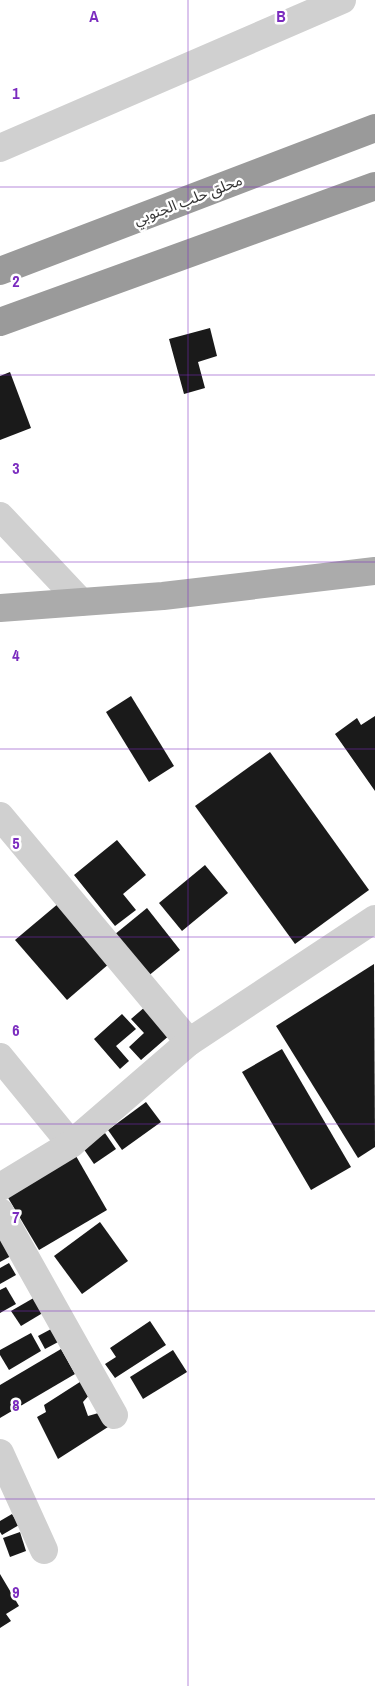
<svg xmlns="http://www.w3.org/2000/svg" width="375" height="1686" font-family="'Archivo Narrow','Noto Sans Arabic',sans-serif">
<rect width="100%" height="100%" fill="#fff"/>
<!-- building -->
<g fill="#1a1a1a">
<polygon points="210,328 217,356 198,362 205,388 184,394 169,339"/>
<polygon points="10,372 31,428 0,440 0,376"/>
<polygon points="131,696 174,766 149,782 106,712"/>
<polygon points="375,716 375,791 335,734 357,718 361,725"/>
<polygon points="270,752 369,890 295,944 195,806"/>
<polygon points="117,840 146,875 123,894 136,910 115,926 74,875"/>
<polygon points="205,865 228,893 182,931 159,903"/>
<polygon points="59,903 110,963 67,1000 15,940"/>
<polygon points="147,908 180,950 147,977 114,935"/>
<polygon points="374,964 375,1147 358,1158 276,1026"/>
<polygon points="146,1006 171,1034 141,1060 129,1047 144,1033 131,1019"/>
<polygon points="122,1014 136,1029 116,1046 129,1061 120,1069 94,1039"/>
<polygon points="282,1049 351,1167 311,1190 242,1072"/>
<polygon points="146,1102 161,1122 122,1150 108,1130"/>
<polygon points="105,1133 116,1149 94,1164 83,1148"/>
<polygon points="76,1156 107,1210 39,1250 7,1196"/>
<polygon points="100,1222 128,1261 82,1294 54,1256"/>
<polygon points="0,1236 11,1256 0,1262"/>
<polygon points="9,1263 16,1275 0,1284 0,1268"/>
<polygon points="6,1287 16,1304 0,1313 0,1290"/>
<polygon points="37,1296 46,1311 21,1326 11,1311"/>
<polygon points="150,1321 166,1345 115,1378 105,1364 116,1357 110,1348"/>
<polygon points="53,1328 60,1341 45,1349 38,1336"/>
<polygon points="31,1333 41,1351 9,1370 0,1355 0,1350"/>
<polygon points="61,1349 75,1374 0,1418 0,1385"/>
<polygon points="173,1350 187,1372 143,1399 130,1377"/>
<polygon points="83,1380 91,1393 83,1402 88,1416 102,1412 108,1427 58,1459 37,1417 46,1412 44,1405"/>
<polygon points="12,1514 19,1525 2,1535 0,1532 0,1521"/>
<polygon points="20,1532 26,1551 10,1557 3,1538"/>
<polygon points="0,1574 19,1606 6,1614 11,1621 0,1628"/>
</g>
<g fill="none" stroke-linecap="round" stroke-linejoin="round">
<!-- minor -->
<g stroke="#d0d0d0" stroke-width="28">
<polyline points="0,148 342,0"/>
<polyline points="0,516 81,602"/>
<polyline points="0,816 189,1042"/>
<polyline points="0,1057 71,1144"/>
<polyline points="0,1187 71,1144 189,1042 375,919"/>
<polyline points="0,1212 114,1415"/>
<polyline points="0,1453 44,1550"/>
</g>
<!-- major -->
<polyline stroke="#ababab" stroke-width="28" points="0,608 163,596 375,571"/>
<!-- highway -->
<g stroke="#9a9a9a" stroke-width="28">
<polyline points="0,271 375,128"/>
<polyline points="0,322 375,186"/>
</g>
</g>
<!-- grid -->
<path fill="none" stroke="#7b2cbf" stroke-width="1" stroke-opacity="0.55" d="M188 0V1686M0 187H375M0 375H375M0 562H375M0 749H375M0 937H375M0 1124H375M0 1311H375M0 1499H375"/>
<g text-anchor="middle" stroke-width="5" stroke-linejoin="round" paint-order="stroke">
<!-- street labels -->
<g font-size="15" fill="#333" stroke="#fff">
<text transform="translate(188 200) rotate(-21)" y="5">محلق حلب الجنوبي</text>
</g>
</g>
<g font-size="16" text-anchor="middle" font-weight="bold" fill="#7b2cbf" stroke="#fff" stroke-width="5" stroke-linejoin="round" paint-order="stroke">
<text x="94" y="22">A</text>
<text x="281" y="22">B</text>
<text x="16" y="99">1</text>
<text x="16" y="287">2</text>
<text x="16" y="474">3</text>
<text x="16" y="661">4</text>
<text x="16" y="849">5</text>
<text x="16" y="1036">6</text>
<text x="16" y="1223">7</text>
<text x="16" y="1411">8</text>
<text x="16" y="1598">9</text>
</g>
</svg>
